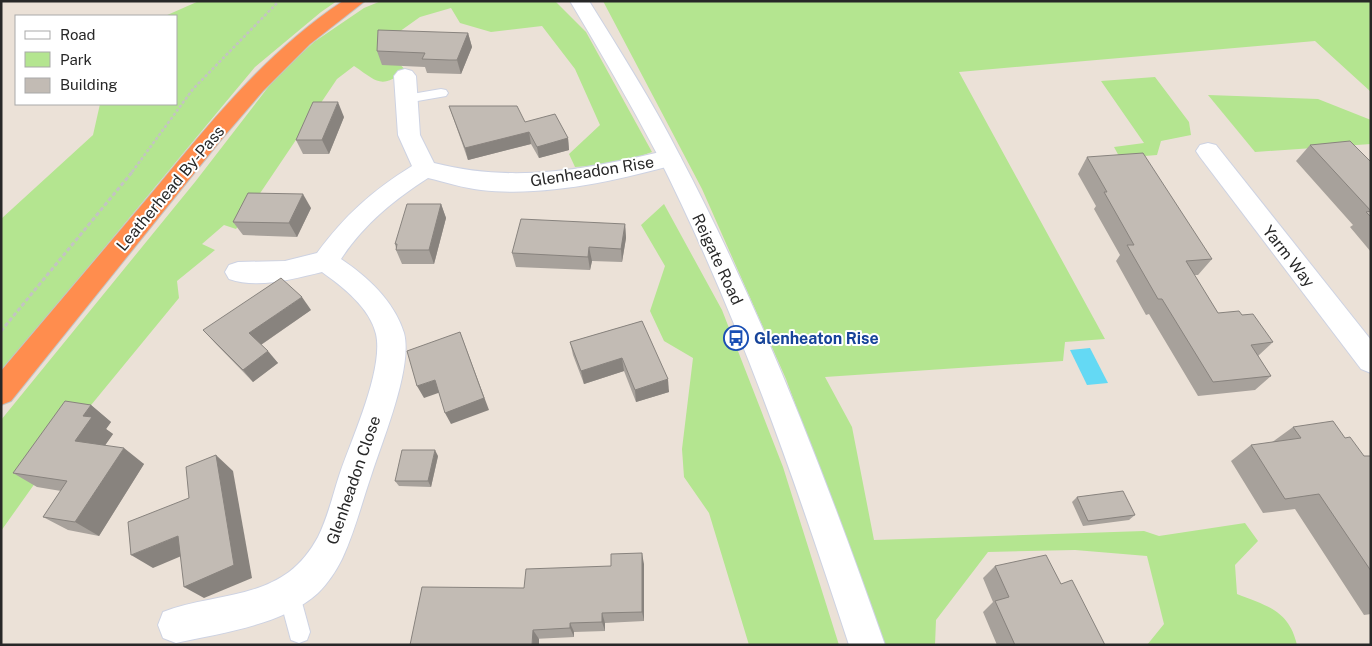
<svg xmlns="http://www.w3.org/2000/svg" width="1372" height="646" font-family="'Public Sans',sans-serif">
<rect width="100%" height="100%" fill="#ebe1d7"/>
<!-- green -->
<g fill="#b4e590">
<polygon points="199,1 337,1 321,12 255,67 1,372 1,219 93,135 100,104 176,104 176,16 165,16"/>
<path d="M381 1H555L586 32 652 152 618 164 575 167 569 154 600 125 575 69 542 26 491 32 460 23 451 8 420 17 382 44 406 71C380 89 378 82 354 66L337 79 236 229 224 225 202 244 215 250 177 281 179 298 87 410 1 531V420L195 182 276 77 314 42 364 8Z"/>
<path d="M603 1H1371V92L1315 41 959 72 1105 339 1065 342 1063 361 825 377 852 427 874 540 1144 531 1159 536 1245 523 1258 541 1235 565 1237 594C1267 606 1289 610 1297 645H1147L1164 624 1147 556 1075 550 988 552 936 620 935 645H879L845 540 786 379 702 189Z"/>
<polygon points="1155,77 1189,122 1191,135 1161,141 1157,155 1120,158 1114,147 1144,143 1101,81"/>
<polygon points="1208,95 1318,99 1371,120 1371,144 1255,152"/>
<polygon points="664,204 722,310 783,467 839,645 749,645 709,513 684,477 682,449 693,358 664,341 650,311 665,266 641,225"/>
</g>
<!-- water -->
<polygon fill="#64d9f4" points="1090,348 1108,383 1087,385 1070,350"/>
<g fill="none" stroke-linecap="round" stroke-linejoin="round">
<defs>
<g id="lane">
<polygon points="441,89 446,90 448,93 446,96 406,103 401,102 399,99 401,96 406,95"/>
<polygon points="289,581 297,584 310,632 307,640 299,643 291,640 278,592 281,584"/>
</g>
<g id="street">
<path d="M405 69 412 71 416 76 420 135 434 163C516 184 588 169 669 150L677 152 681 158 677 164C615 181 545 197 481 190 463 188 445 182 428 178 394 200 364 224 341 259 368 277 394 301 404 333 413 367 383 439 372 473 362 502 355 531 342 559 336 571 328 583 318 593 283 625 221 633 176 643L163 638 158 625 163 612C204 596 252 599 289 572 301 563 311 550 318 537 328 517 333 494 340 473 352 438 384 369 376 334 370 308 343 287 322 272 293 279 258 289 229 279L225 272 229 265 238 262 285 261 317 253C345 215 372 191 412 166L398 135 394 76 398 71Z"/>
<polygon points="1208,143 1216,145 1371,340 1371,373 1361,369 1200,157 1196,151 1200,145"/>
</g>
<path id="secondary" d="M570 1H589C620 51 652 101 679 154 762 311 826 477 885 645H849C794 477 736 310 656 152 629 101 600 51 570 1Z"/>
<path id="highway" d="M343 1H365L310 44 263 91 220 141 11 401 1 405V371C51 312 101 253 151 194 209 124 266 52 343 1Z"/>
</defs>
<!-- lane casing -->
<use href="#lane" stroke="#cdd2e2" stroke-width="2"/>
<!-- street casing -->
<use href="#street" stroke="#cdd2e2" stroke-width="2"/>
<!-- secondary casing -->
<use href="#secondary" stroke="#cdd2e2" stroke-width="2"/>
<!-- highway casing -->
<use href="#highway" stroke="#c3c3c3" stroke-width="2"/>
<!-- path-far1 -->
<polyline stroke="#c3c3c3" stroke-width="2.5" stroke-dasharray="3 2" stroke-linecap="butt" points="132,172 193,89 279,1"/>
<!-- path -->
<polyline stroke="#c3c3c3" stroke-width="3" stroke-dasharray="4 2.5" stroke-linecap="butt" points="1,331 133,171"/>
<!-- lane -->
<use href="#lane" fill="#fff" fill-rule="evenodd"/>
<!-- street -->
<use href="#street" fill="#fff" fill-rule="evenodd"/>
<!-- secondary -->
<use href="#secondary" fill="#fff" fill-rule="evenodd"/>
<!-- highway -->
<use href="#highway" fill="#ff8d4e" fill-rule="evenodd"/>
</g>
<!-- wall -->
<g fill="#a7a19b">
<polygon points="468,33 472,47 461,74 427,73 425,67 382,65 377,51"/>
<polygon points="449,106 525,122 568,138 569,150 539,158 531,144 468,160"/>
<polygon points="344,117 329,154 303,154 296,140"/>
<polygon points="1310,145 1371,162 1371,252 1350,227 1353,225 1296,161"/>
<polygon points="1087,157 1212,259 1198,275 1194,275 1218,313 1242,315 1273,342 1258,356 1271,376 1255,390 1198,396 1149,314 1146,315 1116,261 1120,255 1094,209 1096,206 1078,174"/>
<polygon points="441,204 446,218 434,264 402,264 396,250 396,248 395,244"/>
<polygon points="311,208 297,237 243,235 233,222"/>
<polygon points="625,224 626,238 622,262 592,261 590,270 516,267 512,253"/>
<polygon points="311,310 261,345 278,363 253,382 215,343 203,330"/>
<polygon points="642,321 669,392 636,402 624,371 584,384 573,355 570,342"/>
<polygon points="91,405 111,422 106,429 113,434 105,445 144,464 99,536 68,530 43,517 61,491 37,487 13,473"/>
<polygon points="1293,427 1345,438 1364,456 1371,456 1371,614 1364,615 1295,509 1263,513 1231,461 1251,445 1271,443"/>
<polygon points="438,456 431,487 399,486 395,481"/>
<polygon points="1077,497 1135,515 1129,520 1083,526 1072,502"/>
<polygon points="644,564 644,621 605,623 605,631 574,632 574,637 410,645 524,588 611,566"/>
<polygon points="995,566 1061,584 1105,645 997,645 983,612 993,602 983,578"/>
</g>
<!-- shaded-wall -->
<g fill="#88837e">
<polygon points="468,33 472,47 461,74 457,60"/>
<polygon points="338,102 344,117 329,154 322,140"/>
<polygon points="529,132 531,144 468,160 465,148"/>
<polygon points="568,138 569,150 539,158 537,147"/>
<polygon points="303,194 311,208 297,237 289,223"/>
<polygon points="441,204 446,218 434,264 429,250"/>
<polygon points="625,224 626,238 622,262 621,249"/>
<polygon points="589,247 592,261 590,270 588,257"/>
<polygon points="302,297 311,310 259,346 249,333"/>
<polygon points="460,332 489,410 451,424 445,413"/>
<polygon points="268,351 278,363 253,382 243,370"/>
<polygon points="622,358 624,371 584,384 581,371"/>
<polygon points="668,379 669,392 636,402 635,390"/>
<polygon points="435,380 441,392 424,398 417,386"/>
<polygon points="91,405 111,422 106,429 113,434 97,457 75,441 83,416"/>
<polygon points="124,448 144,464 99,536 75,522"/>
<polygon points="435,450 438,456 431,487 428,481"/>
<polygon points="216,455 233,471 252,578 204,598 184,587"/>
<polygon points="178,536 198,549 153,568 131,555"/>
<polygon points="642,553 644,564 644,621 642,612"/>
<polygon points="602,613 605,623 605,631 602,622"/>
<polygon points="570,623 574,632 574,637 570,628"/>
<polygon points="533,630 539,639 539,645 532,645"/>
</g>
<!-- building -->
<g fill="#c2bbb4" stroke="#88837e">
<polygon points="378,30 468,33 457,60 449,60 422,59 425,53 377,51"/>
<polygon points="313,102 338,102 322,140 296,140"/>
<polygon points="449,106 517,106 525,122 555,114 568,138 537,147 529,132 465,148"/>
<polygon points="1350,141 1371,162 1371,211 1310,145"/>
<polygon points="1143,153 1212,259 1186,261 1218,313 1239,311 1242,315 1253,314 1273,342 1251,345 1271,376 1213,382 1162,299 1158,299 1127,245 1134,245 1104,192 1107,192 1087,157"/>
<polygon points="248,193 303,194 289,223 233,222"/>
<polygon points="407,204 441,204 429,250 396,250 397,244 395,244"/>
<polygon points="1371,211 1371,217 1366,212"/>
<polygon points="521,219 625,224 621,249 589,247 588,257 512,253"/>
<polygon points="281,278 302,297 249,333 268,351 243,370 203,330"/>
<polygon points="642,321 668,379 635,390 622,358 581,371 570,342"/>
<polygon points="460,332 484,398 445,413 435,380 417,386 407,351"/>
<polygon points="65,401 91,405 83,416 92,417 75,441 124,448 75,522 43,517 67,481 13,473"/>
<polygon points="1333,421 1345,438 1350,437 1364,456 1371,456 1371,571 1319,494 1285,499 1251,445 1301,438 1293,427"/>
<polygon points="402,450 435,450 428,481 395,481"/>
<polygon points="216,455 234,565 184,587 178,536 131,555 128,522 189,498 186,467"/>
<polygon points="1123,491 1135,515 1088,521 1077,497"/>
<polygon points="642,553 642,612 602,613 602,622 570,623 570,628 533,630 532,645 410,645 422,587 524,588 526,569 611,566 611,554"/>
<polygon points="1046,555 1061,584 1072,580 1105,645 1015,645 995,601 1009,597 995,566"/>
</g>
<!-- icons -->
<defs>
<symbol id="bus-ring" viewBox="-11 -11 22 22"><circle r="9.5" fill="#fff" stroke="#1a4fb4" stroke-width="1.5"/><path d="M-5-6H5V4H4V6H2V4H-2V6H-4V4H-5ZM-3.5-4V0h7V-4ZM-3.5 1.2v1.5H-2V1.2ZM2 1.2v1.5H3.5V1.2Z" fill="#1a4fb4"/></symbol>
</defs>
<g fill-rule="evenodd">
<use href="#bus-ring" x="722" y="324" width="28" height="28"/>
</g>
<g text-anchor="middle" stroke-width="4" stroke-linejoin="round" paint-order="stroke">
<!-- street labels -->
<g font-size="16" fill="#272727" stroke="#fff">
<text transform="translate(592 171) rotate(-9)" y="6">Glenheadon Rise</text>
<text transform="translate(170 188) rotate(-50)" y="6">Leatherhead By-Pass</text>
<text transform="translate(1289 256) rotate(52)" y="6">Yarm Way</text>
<text transform="translate(718 259) rotate(65)" y="6">Reigate Road</text>
<text transform="translate(353 480) rotate(-71)" y="6">Glenheadon Close</text>
</g>
<!-- transit labels -->
<g font-size="16" font-weight="bold" fill="#164399" stroke="#fff" text-anchor="start">
<text x="754" y="344">Glenheaton Rise</text>
</g>
</g>
<!-- border -->
<rect width="1372" height="646" fill="none" stroke="#272727" stroke-width="5"/>
<!-- legend -->
<rect x="15" y="15" width="162" height="90" fill="#ffffff" stroke="#a9a9a9"/>
<rect x="25" y="31" width="25" height="8" fill="#ffffff" stroke="#a9a9a9"/>
<text x="60" y="40" font-size="15" fill="#272727">Road</text>
<rect x="25" y="52" width="25" height="15" fill="#b4e590" stroke="#a9a9a9"/>
<text x="60" y="65" font-size="15" fill="#272727">Park</text>
<rect x="25" y="78" width="25" height="15" fill="#c2bbb4" stroke="#a9a9a9"/>
<text x="60" y="90" font-size="15" fill="#272727">Building</text>
</svg>
